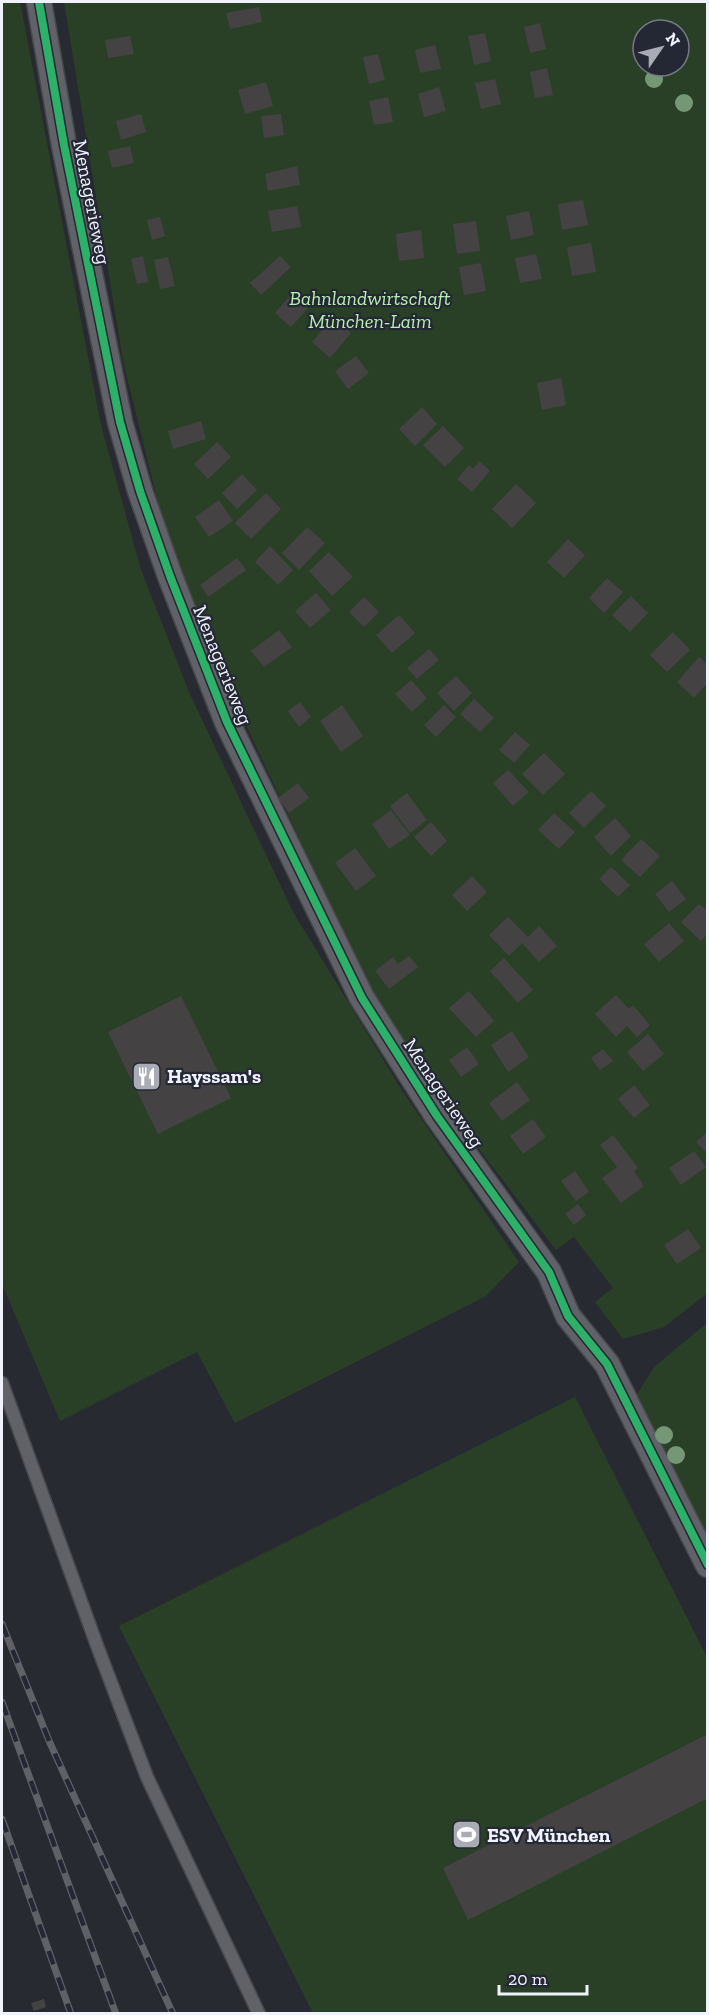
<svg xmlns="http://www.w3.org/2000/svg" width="709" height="2015" font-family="'Zilla Slab',serif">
<rect width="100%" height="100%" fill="#282a31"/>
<!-- green -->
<g fill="#294026" fill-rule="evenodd">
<polygon points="2,2 20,2 101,425 141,570 189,692 293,912 403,1092 519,1262 486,1296 235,1423 197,1352 60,1421 2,1284"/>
<path d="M64 2H707L708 1293 664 1327 623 1339 595 1302 613 1288 574 1237 556 1250 450 1111 381 1012 245 723 167 539 123 361ZM643 30H679V66H643Z"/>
<polygon points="707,1323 707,1537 636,1396 654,1367"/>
<polygon points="575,1397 707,1657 707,2013 313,2013 119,1626"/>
</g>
<!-- building -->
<g fill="#454244">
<polygon points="259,7 262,22 230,29 226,13"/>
<polygon points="540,23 546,49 530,53 524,27"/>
<polygon points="485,33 491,61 474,65 468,36"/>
<polygon points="130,36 134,54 108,58 105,40"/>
<polygon points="435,45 441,69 420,73 415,50"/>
<polygon points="378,54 385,80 369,84 363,57"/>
<polygon points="547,68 553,95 535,98 530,72"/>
<polygon points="495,79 501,104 481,109 475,83"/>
<polygon points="266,82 273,106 245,114 238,90"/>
<polygon points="439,87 446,111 424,117 418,94"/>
<polygon points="388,97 393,122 374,125 369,101"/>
<polygon points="141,114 146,132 121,140 116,121"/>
<polygon points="281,114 284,135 264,138 261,116"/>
<polygon points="130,146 134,163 112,168 108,151"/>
<polygon points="297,166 300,185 268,191 265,174"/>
<polygon points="583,200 588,225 562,230 558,204"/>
<polygon points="297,206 301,227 272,232 268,211"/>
<polygon points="529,211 534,235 511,240 506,216"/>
<polygon points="160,217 165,236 152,240 147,220"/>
<polygon points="476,221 480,251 457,254 453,224"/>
<polygon points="421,230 424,258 399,261 396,234"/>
<polygon points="591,243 596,272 572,276 567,247"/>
<polygon points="536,254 542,279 520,283 515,258"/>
<polygon points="143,256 148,282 137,284 131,259"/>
<polygon points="280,256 291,267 261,295 250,283"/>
<polygon points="168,257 175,286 160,289 154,260"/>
<polygon points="481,263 486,291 464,295 459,267"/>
<polygon points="296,289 312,304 291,327 275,313"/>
<polygon points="333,317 351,333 330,358 312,342"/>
<polygon points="356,356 369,373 348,389 335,371"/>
<polygon points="561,378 566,405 542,410 537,383"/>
<polygon points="422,407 437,424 415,446 399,429"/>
<polygon points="201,421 206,439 173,449 168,431"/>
<polygon points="443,426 464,448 445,467 423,445"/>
<polygon points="217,442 231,457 208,479 194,464"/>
<polygon points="479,461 490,471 472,492 457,479 469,465 473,469"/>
<polygon points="242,474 257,490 237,509 222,493"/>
<polygon points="516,484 536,503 512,528 492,509"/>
<polygon points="266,493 281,509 251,539 235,523"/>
<polygon points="219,500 233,521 209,537 195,517"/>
<polygon points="307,527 325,543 299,570 282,553"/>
<polygon points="568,539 585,555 564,578 547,562"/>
<polygon points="270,546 293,570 278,585 255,562"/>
<polygon points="329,552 353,577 332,596 309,571"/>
<polygon points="237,558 246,570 208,597 200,585"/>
<polygon points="607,578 623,592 604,613 589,598"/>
<polygon points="316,593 331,610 310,628 295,611"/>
<polygon points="631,596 648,613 630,632 612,615"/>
<polygon points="364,597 379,612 364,627 349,612"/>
<polygon points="399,615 415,633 392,653 376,635"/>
<polygon points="279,630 292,647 264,667 251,651"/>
<polygon points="673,632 690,650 667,672 650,655"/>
<polygon points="429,649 439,660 417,679 407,668"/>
<polygon points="699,657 708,665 708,682 694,698 677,682"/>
<polygon points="456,676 472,693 454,711 437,693"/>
<polygon points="411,680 427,698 412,712 395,694"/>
<polygon points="474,699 494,718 480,732 460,714"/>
<polygon points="300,702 311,717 299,727 288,711"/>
<polygon points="342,705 363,736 341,752 320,721"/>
<polygon points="444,705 456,717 436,737 424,725"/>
<polygon points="515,732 530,745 514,763 499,750"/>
<polygon points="544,753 565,774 543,795 522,774"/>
<polygon points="508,770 529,792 513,806 493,783"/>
<polygon points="298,783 309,798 289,813 278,798"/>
<polygon points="591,791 606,806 584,828 569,813"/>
<polygon points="407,793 427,820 410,833 390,806"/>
<polygon points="391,810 410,835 389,849 372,824"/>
<polygon points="554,813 575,832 559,849 538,830"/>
<polygon points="615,818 631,836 611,856 594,837"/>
<polygon points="431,822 447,841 431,856 414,837"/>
<polygon points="641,839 660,856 640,877 621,860"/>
<polygon points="355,848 376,876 356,891 335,863"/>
<polygon points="611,867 630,885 618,897 599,879"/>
<polygon points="472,876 487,892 467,911 452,895"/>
<polygon points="672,881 686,899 669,912 655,894"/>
<polygon points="699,904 708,911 708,933 701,941 681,922"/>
<polygon points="508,917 528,937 539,926 557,946 539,962 522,943 509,956 489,935"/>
<polygon points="669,923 684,941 659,962 644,944"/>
<polygon points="409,956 418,967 389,989 375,971 393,957 398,964"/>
<polygon points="504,958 533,990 518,1003 490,971"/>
<polygon points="469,991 494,1021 476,1037 449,1008"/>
<polygon points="616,995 629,1009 633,1005 650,1025 637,1037 627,1026 616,1037 595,1014"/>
<polygon points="181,996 231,1098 158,1134 108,1032"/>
<polygon points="512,1031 529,1057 508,1072 491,1045"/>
<polygon points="648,1034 664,1054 643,1071 627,1052"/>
<polygon points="467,1047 479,1064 461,1077 449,1060"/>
<polygon points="603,1049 613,1061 600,1070 591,1058"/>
<polygon points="517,1082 530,1100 502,1121 489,1103"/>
<polygon points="634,1085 650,1105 634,1118 618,1099"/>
<polygon points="533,1119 546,1137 523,1154 510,1136"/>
<polygon points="708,1131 708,1154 696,1142"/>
<polygon points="613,1135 638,1168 634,1171 644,1186 621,1203 602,1178 617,1167 600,1145"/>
<polygon points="694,1151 706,1167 681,1185 669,1168"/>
<polygon points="575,1171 589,1192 576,1201 561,1181"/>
<polygon points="578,1204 586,1215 574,1225 565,1214"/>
<polygon points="688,1229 701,1248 677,1264 664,1245"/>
<polygon points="708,1734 708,1798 468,1920 443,1868"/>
<polygon points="44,1999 46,2007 34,2011 31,2003"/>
</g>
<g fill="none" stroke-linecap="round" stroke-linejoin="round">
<defs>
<polyline id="lane" points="2,1383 99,1651 147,1777 259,2014"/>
<polyline id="street" points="39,2 64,145 120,422 140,491 170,576 227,722 362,998 437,1116 549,1272 568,1316 607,1364 708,1565"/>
</defs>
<!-- lane casing -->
<use href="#lane" stroke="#46484e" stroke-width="15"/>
<!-- street casing -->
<use href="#street" stroke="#46484e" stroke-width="27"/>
<!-- lane -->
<use href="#lane" stroke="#606267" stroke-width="12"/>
<!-- street -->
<use href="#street" stroke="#606267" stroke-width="24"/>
<defs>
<g id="rail">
<polyline points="2,1624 50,1743 173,2014"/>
<polyline points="2,1702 116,2014"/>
<polyline points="2,1819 71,2014"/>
</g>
</defs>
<!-- rail casing -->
<use href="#rail" stroke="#5f6167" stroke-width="7"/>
<!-- rail -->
<use href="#rail" stroke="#242835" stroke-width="4.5" stroke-dasharray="14" stroke-linecap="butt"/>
<defs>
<polyline id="cycleway" points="39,2 64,145 120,422 140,491 170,576 227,722 362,998 437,1116 549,1272 568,1316 607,1364 708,1565"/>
</defs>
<!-- cycleway casing -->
<use href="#cycleway" stroke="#242835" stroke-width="11"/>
<!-- cycleway -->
<use href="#cycleway" stroke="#2db169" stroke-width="8"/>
</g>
<!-- trees -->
<g fill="#769775">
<circle cx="654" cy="79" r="9"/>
<circle cx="684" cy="103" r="9"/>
<circle cx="664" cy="1435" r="9"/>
<circle cx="676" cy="1455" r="9"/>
</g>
<!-- icons -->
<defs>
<symbol id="restaurant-square" viewBox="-11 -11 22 22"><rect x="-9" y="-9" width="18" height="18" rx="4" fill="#aaacb5" stroke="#242835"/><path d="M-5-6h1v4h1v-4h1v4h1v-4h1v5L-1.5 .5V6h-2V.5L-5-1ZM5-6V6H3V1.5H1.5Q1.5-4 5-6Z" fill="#fff"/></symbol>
<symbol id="stadium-square" viewBox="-11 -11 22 22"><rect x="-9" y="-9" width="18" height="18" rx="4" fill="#aaacb5" stroke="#242835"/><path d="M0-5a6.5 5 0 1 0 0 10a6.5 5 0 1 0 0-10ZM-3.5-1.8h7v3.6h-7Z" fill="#fff"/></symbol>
</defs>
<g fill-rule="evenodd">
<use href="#restaurant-square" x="130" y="1060" width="33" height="33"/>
<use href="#stadium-square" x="450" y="1818" width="33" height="33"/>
</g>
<g text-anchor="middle" stroke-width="4.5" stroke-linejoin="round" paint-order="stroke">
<!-- street labels -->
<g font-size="20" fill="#f0f2fc" stroke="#242835">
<text transform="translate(92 202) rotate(79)" y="7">Menagerieweg</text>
<text transform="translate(223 665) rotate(68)" y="7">Menagerieweg</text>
<text transform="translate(444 1093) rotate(56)" y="7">Menagerieweg</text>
</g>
<!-- park labels -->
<g font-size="20" font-style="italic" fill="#b6f0ac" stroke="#242835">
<text x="370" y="305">Bahnlandwirtschaft<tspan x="370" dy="23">München-Laim</tspan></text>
</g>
<!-- poi labels -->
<g font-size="20" font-weight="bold" fill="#f0f2fc" stroke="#242835" text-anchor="start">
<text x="167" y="1083">Hayssam's</text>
<text x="487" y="1842">ESV München</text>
</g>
</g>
<!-- border -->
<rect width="709" height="2015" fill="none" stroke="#f0f2fc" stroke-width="6"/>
<!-- north arrow -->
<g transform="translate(661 48) rotate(55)"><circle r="28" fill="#242835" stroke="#767985" stroke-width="1.5"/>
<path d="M0-4.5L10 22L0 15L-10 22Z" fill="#aaacb5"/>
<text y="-9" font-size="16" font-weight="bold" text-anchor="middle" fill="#f0f2fc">N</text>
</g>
<!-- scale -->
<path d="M499 1985v9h88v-9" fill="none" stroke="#f0f2fc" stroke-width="3"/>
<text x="508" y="1985" font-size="18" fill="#f0f2fc" stroke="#242835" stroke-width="4.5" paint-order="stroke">20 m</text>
</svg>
